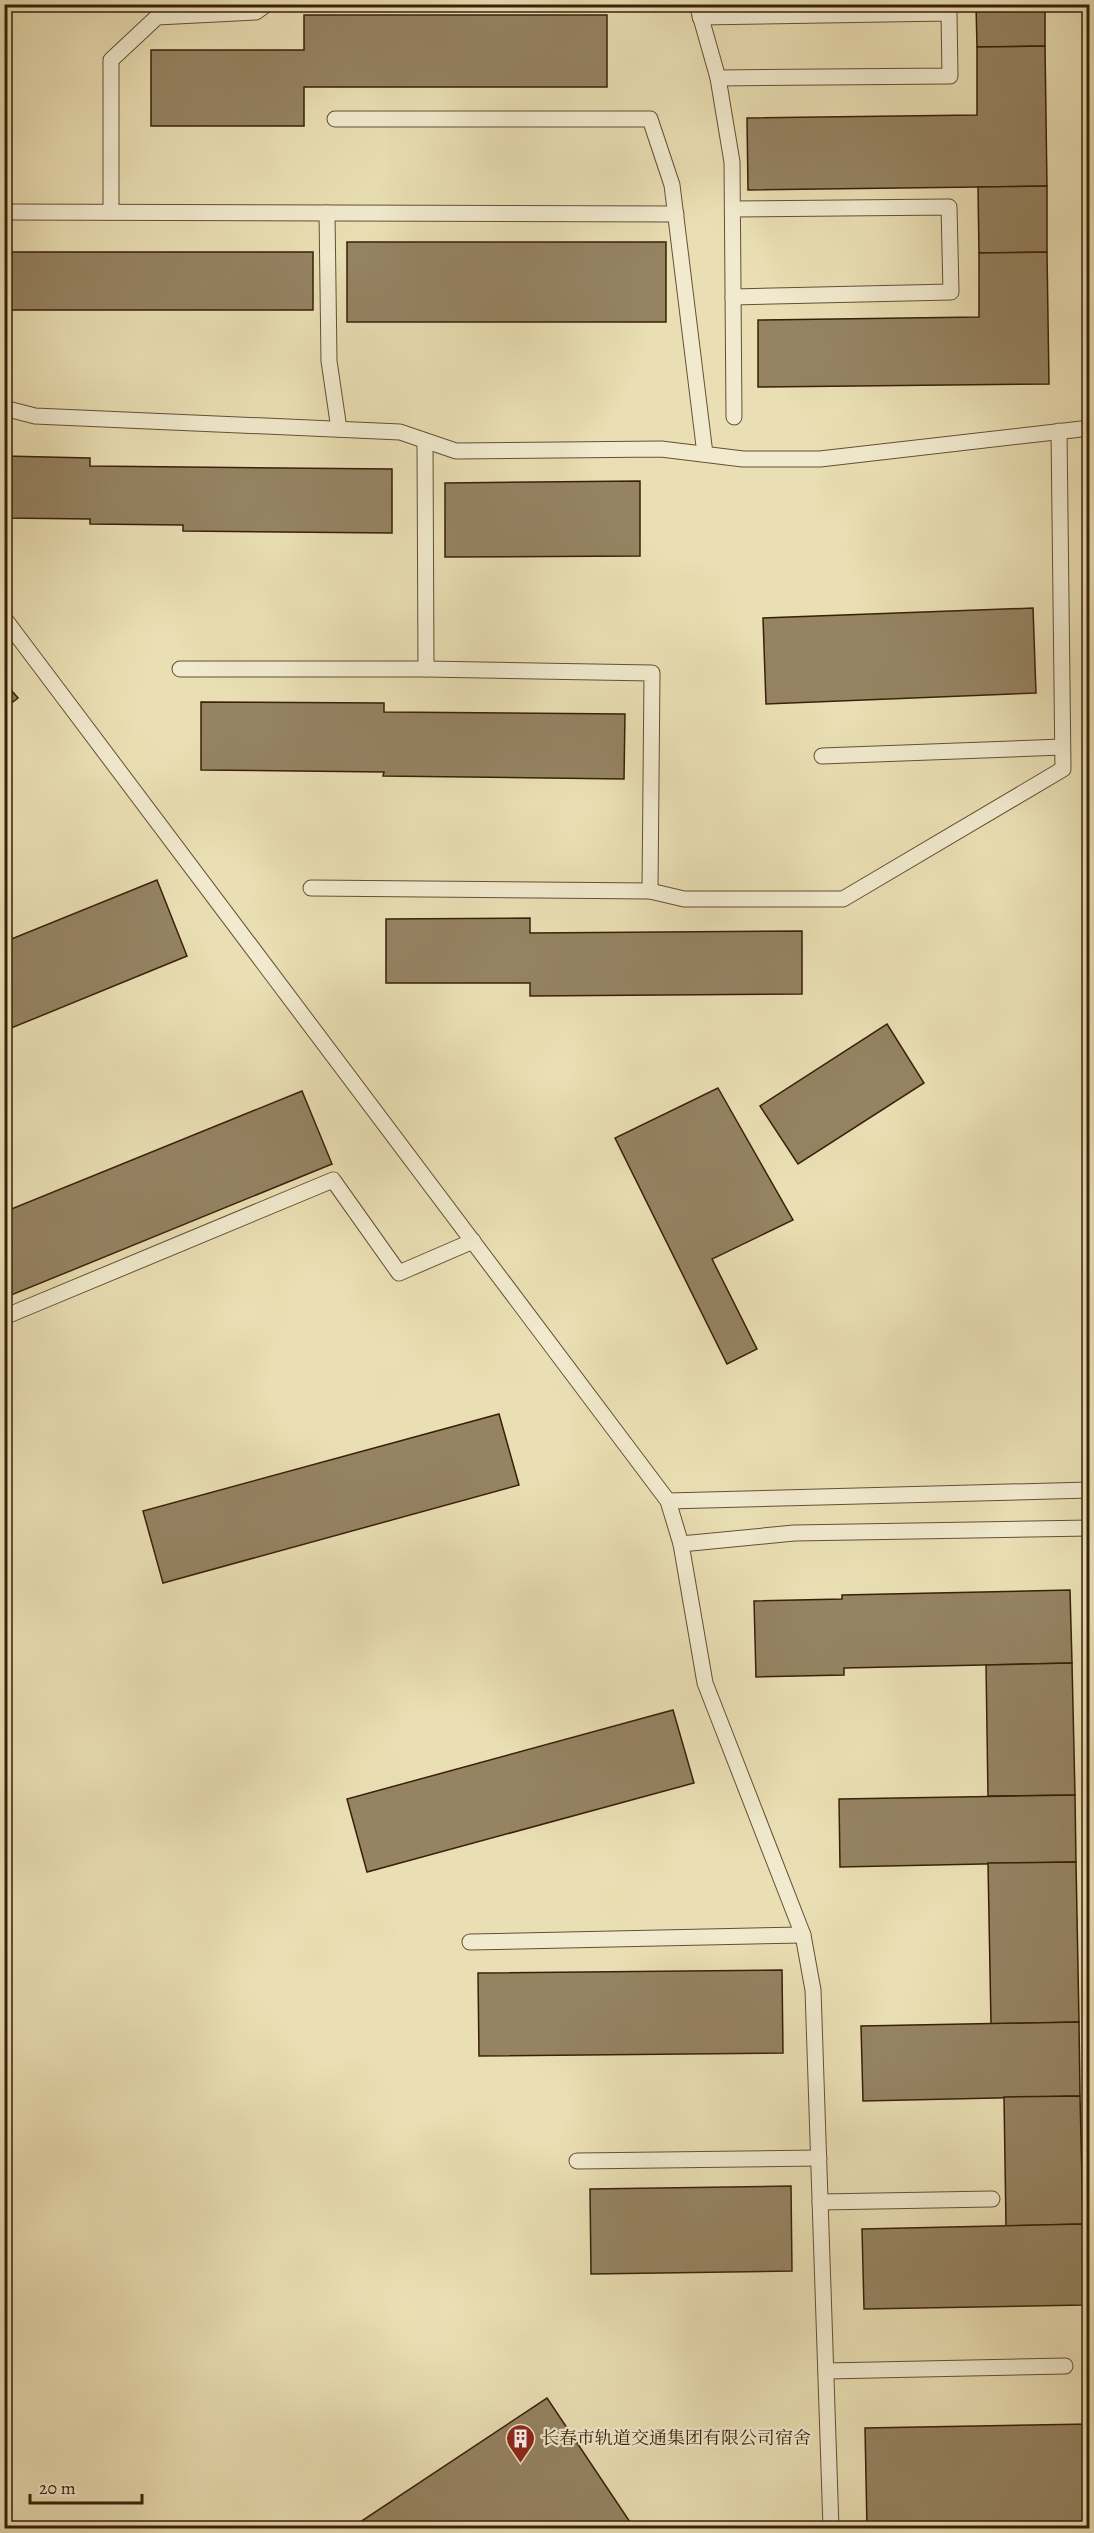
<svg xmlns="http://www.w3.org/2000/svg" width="1094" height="2533" font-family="Alegreya,'Noto Serif SC',serif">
<rect width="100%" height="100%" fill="#eadfb4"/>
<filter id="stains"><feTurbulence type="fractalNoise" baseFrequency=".00333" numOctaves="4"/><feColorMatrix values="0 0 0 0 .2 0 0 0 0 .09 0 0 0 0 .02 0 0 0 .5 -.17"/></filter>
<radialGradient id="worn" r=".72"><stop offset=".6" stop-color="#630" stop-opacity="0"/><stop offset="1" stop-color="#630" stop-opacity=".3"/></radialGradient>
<!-- building -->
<g fill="#958362" stroke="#392009" stroke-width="1.5">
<polygon points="976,4 1045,4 1045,46 977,47"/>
<polygon points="304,15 607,15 607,87 304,87 304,126 151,126 151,50 304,50"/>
<polygon points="1045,46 1047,186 748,190 747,118 977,115 977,47"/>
<polygon points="1047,186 1047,252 979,253 978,187"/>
<rect x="347" y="242" width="319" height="80"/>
<rect x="4" y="252" width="309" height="58"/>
<polygon points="1047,252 1049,384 758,387 758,320 979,317 979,253"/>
<polygon points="4,456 90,458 90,466 392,469 392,533 183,531 183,525 90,524 90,519 4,518"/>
<polygon points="640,481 640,556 445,557 445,483"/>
<polygon points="1033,608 1036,693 766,704 763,618"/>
<polygon points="4,682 18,698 4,709"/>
<polygon points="201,702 384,703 384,712 625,714 624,779 383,776 384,772 201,770"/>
<polygon points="157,880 187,956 4,1031 4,942"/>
<polygon points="530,918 530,933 802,931 802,994 530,996 530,983 386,983 386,919"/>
<polygon points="887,1024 924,1083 798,1164 760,1106"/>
<polygon points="718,1088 793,1220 712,1259 757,1349 727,1364 615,1138"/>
<polygon points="302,1091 332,1164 4,1298 4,1212"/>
<polygon points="499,1414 519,1485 163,1583 143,1511"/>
<polygon points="1070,1590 1072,1663 844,1668 844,1675 756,1677 754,1601 842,1599 842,1595"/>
<polygon points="1072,1663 1075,1795 988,1796 986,1665"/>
<polygon points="673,1710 694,1783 367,1872 347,1799"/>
<polygon points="1075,1795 1076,1862 840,1867 839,1799"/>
<polygon points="1076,1862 1079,2022 991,2024 988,1863"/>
<polygon points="782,1970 783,2053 479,2056 478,1973"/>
<polygon points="1079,2022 1080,2096 863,2101 861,2026"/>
<polygon points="1080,2096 1083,2224 1006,2226 1004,2097"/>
<polygon points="791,2186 792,2271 591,2274 590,2189"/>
<polygon points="1083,2224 1084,2305 864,2309 862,2229"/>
<polygon points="547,2398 634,2528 351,2528"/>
<polygon points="1090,2424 1090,2528 867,2528 865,2428"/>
</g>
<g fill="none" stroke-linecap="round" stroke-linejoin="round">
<defs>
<g id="service">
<polyline points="697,4 718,78 732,162 734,417"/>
<polyline points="700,17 949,13 950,76 718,78"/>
<polyline points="335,119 650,119 672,185 705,454"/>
<polyline points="733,209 949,207 951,292 733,297"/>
<polyline points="4,212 676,214"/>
<polyline points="111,212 111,60 157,17 256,12 267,4"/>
<polyline points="327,213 329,361 339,429"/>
<polyline points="4,408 35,416 400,432 456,451 661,449 743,459 820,459 1090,428"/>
<polyline points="4,618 668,1501 681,1544 705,1683 803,1935 813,1990 831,2528"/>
<polyline points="180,669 426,669 425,441"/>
<polyline points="822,756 1062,747"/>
<polyline points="311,888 650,891 652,673 426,669"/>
<polyline points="650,891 684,899 843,899 1063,769 1059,431"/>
<polyline points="4,1317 333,1180 399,1273 473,1241"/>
<polyline points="668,1501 1090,1490"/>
<polyline points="681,1544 794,1533 1090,1528"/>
<polyline points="470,1942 803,1935"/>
<polyline points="577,2161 819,2158"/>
<polyline points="820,2202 992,2199"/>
<polyline points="826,2371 1065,2366"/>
</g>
</defs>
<!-- service casing -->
<use href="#service" stroke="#655034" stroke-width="17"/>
<!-- service -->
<use href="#service" stroke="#f1eace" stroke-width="15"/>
</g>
<!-- icons -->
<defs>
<symbol id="building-pin" viewBox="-11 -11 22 30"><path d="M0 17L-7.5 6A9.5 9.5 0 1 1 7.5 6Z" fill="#8f2418" stroke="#f1eace"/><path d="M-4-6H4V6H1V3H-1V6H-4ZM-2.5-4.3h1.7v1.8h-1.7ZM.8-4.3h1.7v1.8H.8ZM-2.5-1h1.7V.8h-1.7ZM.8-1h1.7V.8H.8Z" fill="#fff"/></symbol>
</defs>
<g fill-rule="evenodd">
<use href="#building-pin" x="504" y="2422" width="33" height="45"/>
</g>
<g text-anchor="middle" stroke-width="4.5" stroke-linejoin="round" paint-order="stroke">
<!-- poi labels -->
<g font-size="18" fill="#392009" stroke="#f1eace" text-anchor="start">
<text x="541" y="2444">长春市轨道交通集团有限公司宿舍</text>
</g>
</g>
<!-- margin -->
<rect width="1094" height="2533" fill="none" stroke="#eadfb4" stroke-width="24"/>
<rect x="6" y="6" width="1082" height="2521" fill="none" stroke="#392009" stroke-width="3"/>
<rect x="12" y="12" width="1070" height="2509" fill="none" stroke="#392009" stroke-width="1.5"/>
<!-- scale -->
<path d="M30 2494v9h112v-9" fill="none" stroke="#392009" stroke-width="3"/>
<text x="39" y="2494" font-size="18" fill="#392009" stroke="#f1eace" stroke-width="4.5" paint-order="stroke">20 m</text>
<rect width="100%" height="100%" filter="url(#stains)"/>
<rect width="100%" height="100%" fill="url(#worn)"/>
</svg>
